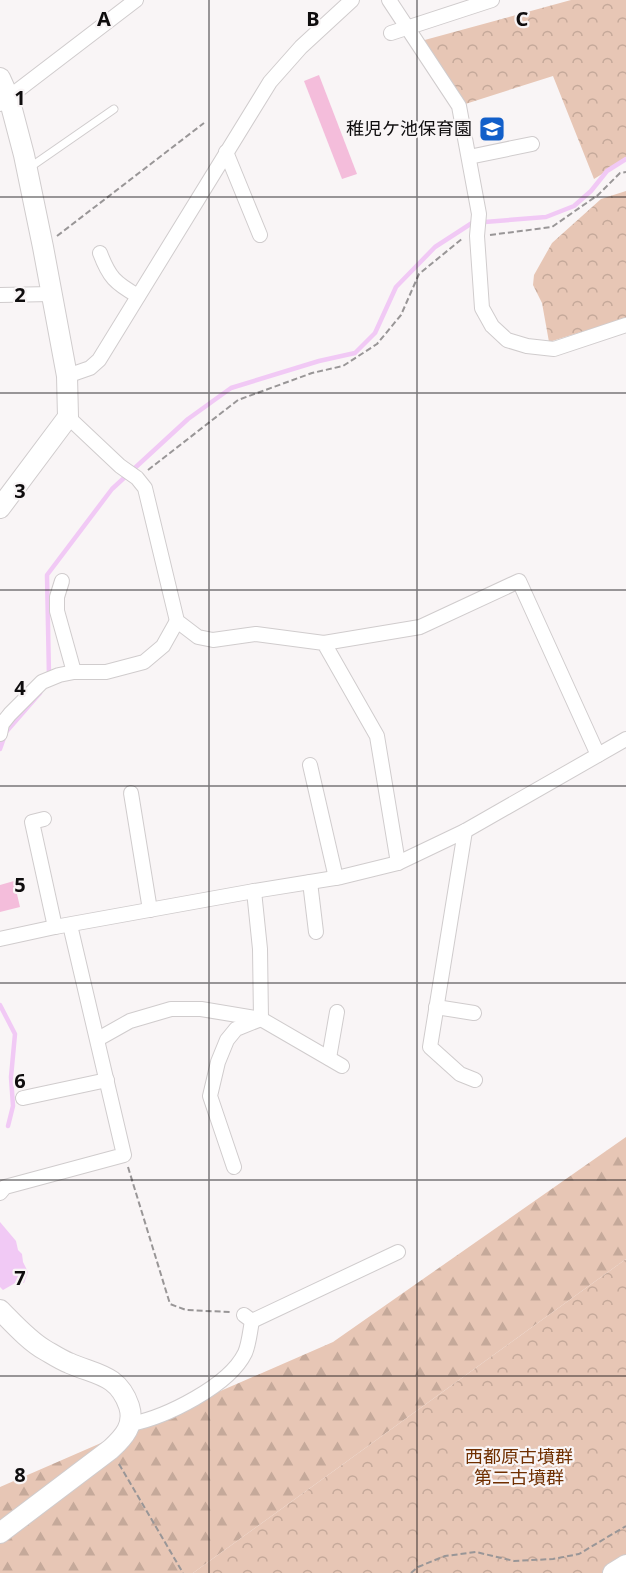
<svg xmlns="http://www.w3.org/2000/svg" width="626" height="1573" font-family="'Noto Sans','Noto Sans JP',sans-serif">
<defs>
<pattern id="forest-firs" width="22" height="20" patternUnits="userSpaceOnUse" patternTransform="scale(1.5)"><rect width="22" height="20" fill="#e7c6b5"/><path d="M5 1l3.5 6h-7zM16 11l3.5 6h-7z" fill="#c5a99a"/></pattern>
<pattern id="park-crowns" width="20" height="18" patternUnits="userSpaceOnUse" patternTransform="scale(1.5)"><rect width="20" height="18" fill="#e7c6b5"/><path d="M2 6a3 3 0 1 1 6 0M12 15a3 3 0 1 1 6 0" fill="none" stroke="#c5a99a"/></pattern>
</defs>
<rect width="100%" height="100%" fill="#f9f5f6"/>
<!-- forest -->
<polygon fill="url(#forest-firs)" points="626,1137 626,1259 193,1573 0,1573 0,1487 333,1342"/>
<!-- park -->
<g fill="url(#park-crowns)">
<polygon points="571,0 626,0 626,159 594,179 553,76 459,106 421,41"/>
<polygon points="626,191 626,318 549,342 542,303 533,285 534,275 552,243 601,199"/>
<polygon points="626,1259 626,1565 613,1573 193,1573"/>
</g>
<!-- water -->
<polygon fill="#f1c9f5" points="0,1222 16,1241 18,1250 22,1254 23,1262 28,1272 24,1283 17,1282 3,1290 0,1287"/>
<g fill="none" stroke-linecap="round" stroke-linejoin="round">
<!-- stream -->
<g stroke="#f1c9f5" stroke-width="4.5">
<polyline points="49,676 47,575 112,489 188,419 231,388 319,361 355,353 375,333 396,287 435,247 472,223 546,217 574,206 591,191 607,171 626,159"/>
<polyline points="0,749 6,732 40,693"/>
<polyline points="0,1005 15,1034 11,1077 13,1106 8,1126"/>
</g>
</g>
<!-- building -->
<g fill="#f4bddb">
<polygon points="319,75 357,174 342,179 304,81"/>
<polygon points="14,881 20,907 0,912 0,885"/>
</g>
<g fill="none" stroke-linecap="round" stroke-linejoin="round">
<defs>
<polyline id="lane" points="29,168 114,109"/>
<g id="street">
<polyline points="389,0 459,106 479,214 477,236 482,308 492,326 507,340 527,346 554,349 626,325"/>
<polyline points="391,33 492,0"/>
<polyline points="0,104 136,0"/>
<polyline points="226,152 260,235"/>
<polyline points="469,157 532,144"/>
<path d="M100 253C109 277 115 283 138 296"/>
<polyline points="0,295 52,294"/>
<polyline points="67,376 90,368 99,360 270,82 301,47 352,0"/>
<polyline points="68,417 120,466 137,478 145,488 177,621 198,637 213,640 256,634 324,643 377,736 398,863"/>
<polyline points="62,581 57,597 57,611 74,672"/>
<polyline points="324,643 420,627 519,581 598,755"/>
<polyline points="0,734 2,724 10,714 42,682 59,675 74,672 106,672 144,662 163,646 177,621"/>
<polyline points="310,765 336,878"/>
<polyline points="131,793 150,910"/>
<polyline points="44,819 32,822 55,927"/>
<polyline points="465,831 430,1047 460,1074 475,1080"/>
<polyline points="310,882 316,932"/>
<polyline points="0,939 55,927 254,891 341,877 398,863 465,831 626,739"/>
<polyline points="436,1007 474,1013"/>
<polyline points="98,1039 130,1021 171,1009 201,1009 261,1019 342,1066"/>
<polyline points="329,1058 337,1012"/>
<polyline points="23,1098 107,1080"/>
<polyline points="234,1167 210,1096 218,1062 227,1040 236,1029 261,1019 260,949 254,891"/>
<polyline points="0,1193 5,1187 124,1155 70,925"/>
<polyline points="252,1321 398,1252"/>
<path d="M131 1424C166 1417 229 1386 245 1353 249 1344 250 1331 252 1321L244 1315"/>
</g>
<g id="secondary">
<polyline points="0,78 9,98 24,155 43,247 67,376 68,417 0,508"/>
<path d="M0 1310C13 1323 29 1341 45 1350 52 1354 61 1360 69 1363 96 1375 118 1374 129 1406 135 1425 124 1437 111 1449L0 1533"/>
<polyline points="613,1573 626,1565"/>
</g>
</defs>
<!-- lane casing -->
<use href="#lane" stroke="#d0cccd" stroke-width="9"/>
<!-- street casing -->
<use href="#street" stroke="#d0cccd" stroke-width="16"/>
<!-- secondary casing -->
<use href="#secondary" stroke="#d0cccd" stroke-width="22"/>
<!-- path -->
<g stroke="#999697" stroke-width="2" stroke-dasharray="6 3" stroke-linecap="butt">
<polyline points="490,235 552,227 598,195 620,173 626,172"/>
<polyline points="57,236 204,123"/>
<polyline points="148,470 238,400 312,373 343,366 377,344 401,315 419,274 463,238"/>
<polyline points="128,1167 170,1304 186,1310 230,1312"/>
<polyline points="119,1464 183,1573"/>
<polyline points="411,1573 418,1567 445,1556 476,1552 514,1561 553,1559 579,1554 626,1526"/>
</g>
<!-- lane -->
<use href="#lane" stroke="#fff" stroke-width="7"/>
<!-- street -->
<use href="#street" stroke="#fff" stroke-width="14"/>
<!-- secondary -->
<use href="#secondary" stroke="#fff" stroke-width="20"/>
</g>
<!-- grid -->
<path fill="none" stroke="#0f0d0e" stroke-width="1.5" stroke-opacity="0.55" d="M209 0V1573M417 0V1573M0 197H626M0 393H626M0 590H626M0 786H626M0 983H626M0 1180H626M0 1376H626"/>
<!-- icons -->
<defs>
<symbol id="school-square" viewBox="-11 -11 22 22"><rect x="-9" y="-9" width="18" height="18" rx="4" fill="#125fc9" stroke="#f9f5f6"/><path d="M0-5L7-2L0 1L-7-2ZM-4 1L0 2.5L4 1V4Q0 6-4 4Z" fill="#fff"/></symbol>
</defs>
<g fill-rule="evenodd">
<use href="#school-square" x="477" y="114" width="30" height="30"/>
</g>
<g text-anchor="middle" stroke-width="4.5" stroke-linejoin="round" paint-order="stroke">
<!-- poi labels -->
<g font-size="18" fill="#0f0d0e" stroke="#f9f5f6" text-anchor="end">
<text x="472" y="135">稚児ケ池保育園</text>
</g>
<!-- park labels -->
<g font-size="18" fill="#6f2f00" stroke="#f9f5f6">
<text x="519" y="1463">西都原古墳群<tspan x="519" dy="21">第二古墳群</tspan></text>
</g>
</g>
<g font-size="20" text-anchor="middle" font-weight="bold" fill="#0f0d0e" stroke="#f9f5f6" stroke-width="4.5" stroke-linejoin="round" paint-order="stroke">
<text x="104" y="26">A</text>
<text x="313" y="26">B</text>
<text x="522" y="26">C</text>
<text x="20" y="105">1</text>
<text x="20" y="302">2</text>
<text x="20" y="498">3</text>
<text x="20" y="695">4</text>
<text x="20" y="892">5</text>
<text x="20" y="1088">6</text>
<text x="20" y="1285">7</text>
<text x="20" y="1482">8</text>
</g>
</svg>
